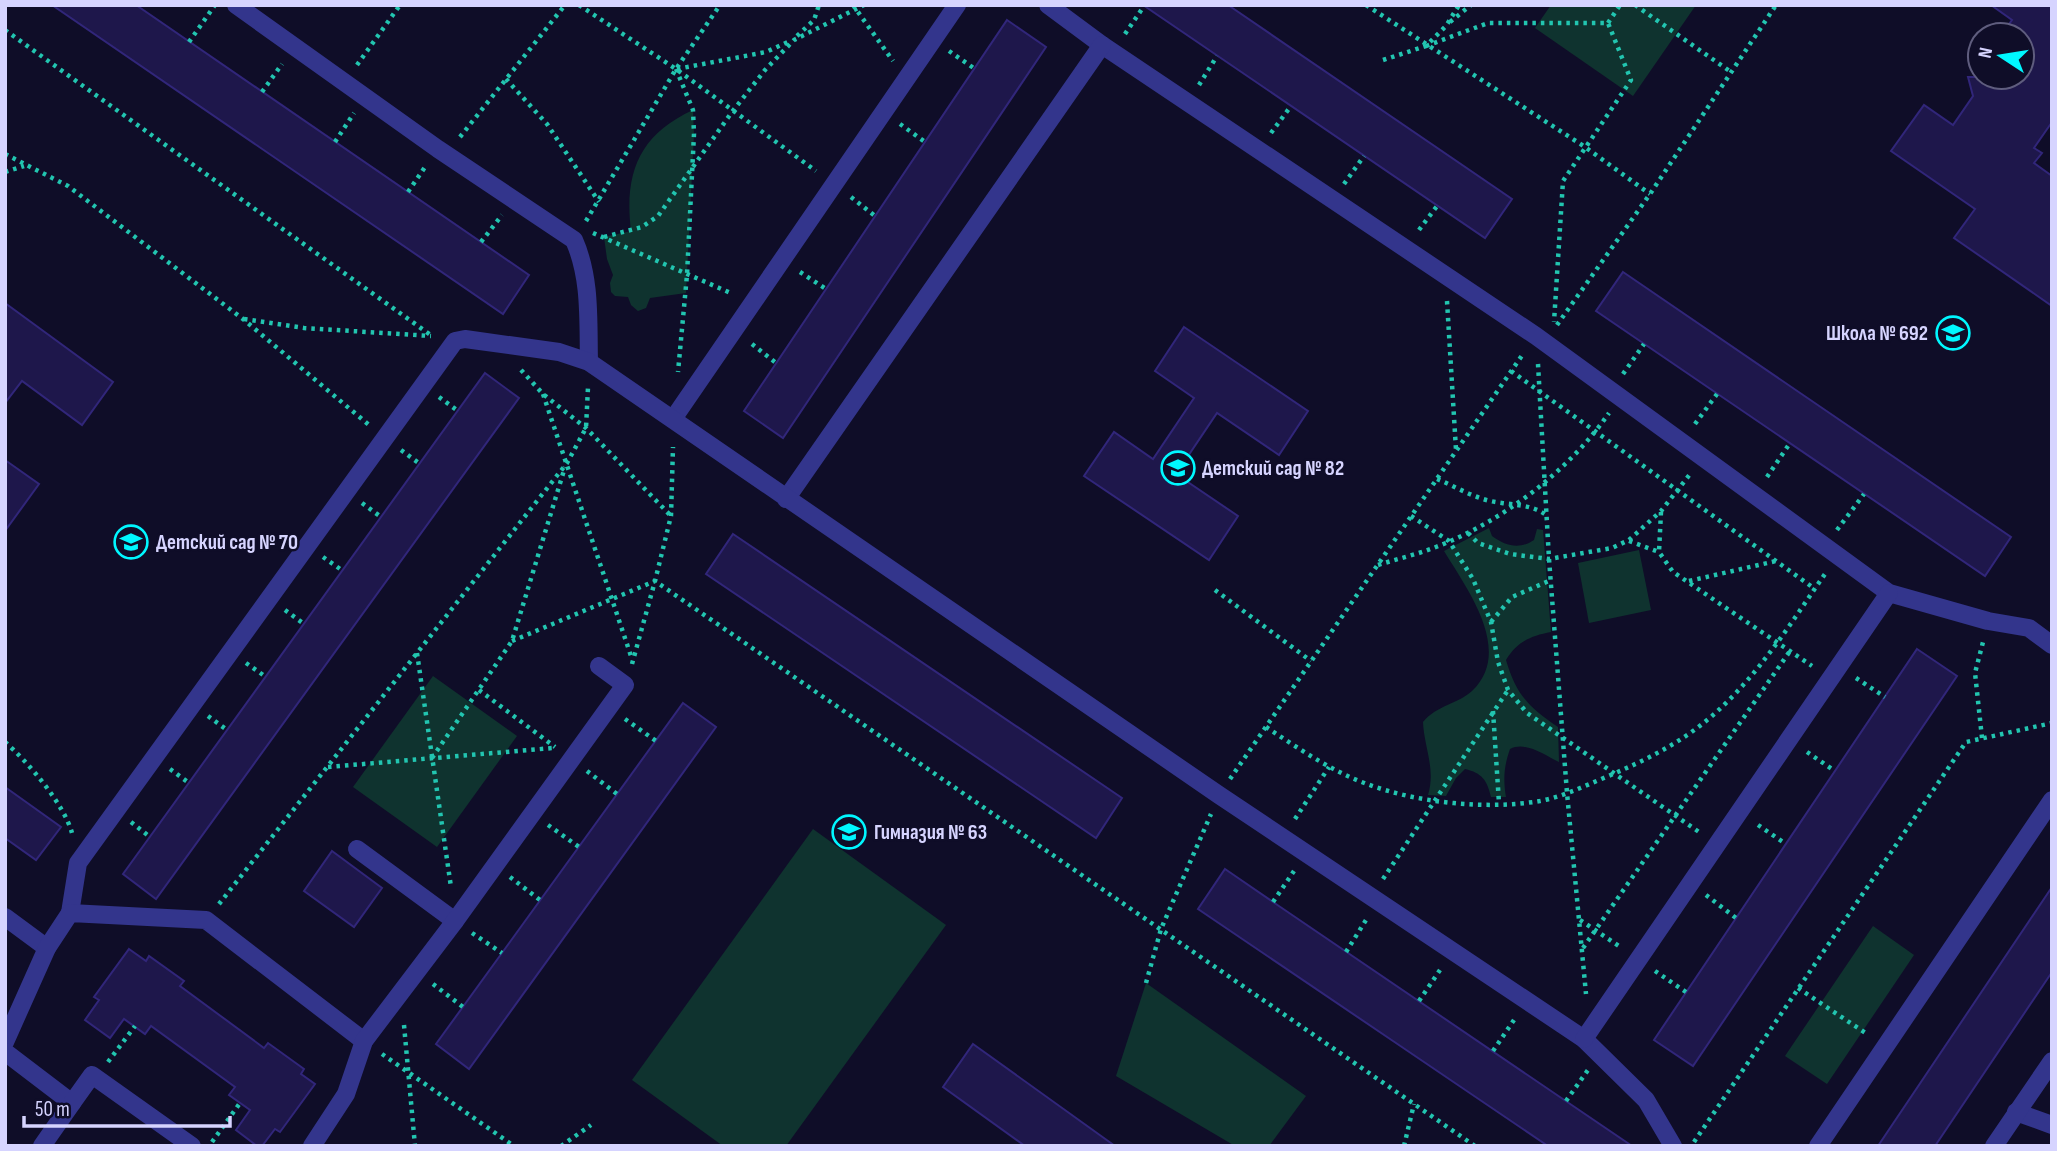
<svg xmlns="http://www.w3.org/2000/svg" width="2057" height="1151" font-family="'Sofia Sans Condensed',sans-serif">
<rect width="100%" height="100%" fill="#0f0d28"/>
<!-- green -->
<g fill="#0f332f">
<polygon points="1551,5 1696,5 1633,96 1535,28"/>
<path d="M693 110 694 134 686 293 650 298 646 308 638 311 631 305 628 297 615 296 611 292 610 283 613 275 607 259 604 237 631 231C624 173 639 135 693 110Z"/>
<path d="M1489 528 1492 536C1506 546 1519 550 1534 540L1537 529 1543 530 1551 632C1530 636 1517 642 1506 660 1516 694 1528 707 1558 727L1559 762C1544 755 1526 741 1510 749 1504 766 1503 779 1506 797H1491C1487 780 1482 773 1465 769L1456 778 1446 796 1428 795C1436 769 1424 747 1423 722 1437 705 1458 704 1472 691 1514 651 1467 589 1444 551Z"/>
<polygon points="1639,550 1651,610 1589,623 1578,563"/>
<polygon points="433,676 517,736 437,847 353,787"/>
<polygon points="813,829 946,925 786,1146 723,1146 632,1080"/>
<polygon points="1873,926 1914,955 1827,1084 1785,1056"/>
<polygon points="1146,983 1306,1096 1269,1146 1235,1146 1116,1076"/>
</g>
<!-- building -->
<g fill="#1e174b" stroke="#31267a" stroke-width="2">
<polygon points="52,5 136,5 529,275 503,314"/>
<polygon points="1143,5 1228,5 1512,199 1485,238"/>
<polygon points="1991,5 2052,5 2052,122 2034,148 2042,153 2034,163 2052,176 2052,306 1954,238 1975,209 1891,151 1924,105 1953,125 1973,96 1968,77 2022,77 2022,35 2001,35 2012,20"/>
<polygon points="1007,20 1046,47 783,438 744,411"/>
<polygon points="1623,272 2011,537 1985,576 1596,311"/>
<polygon points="5,303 113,382 82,425 22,381 5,403"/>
<polygon points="1184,327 1308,411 1279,455 1217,413 1176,474 1238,516 1209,560 1084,476 1114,432 1153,459 1194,398 1155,371"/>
<polygon points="485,373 519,398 156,899 123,874"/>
<polygon points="5,460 39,484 5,531"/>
<polygon points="733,534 1122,798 1096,838 706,574"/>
<polygon points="1917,649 1957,676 1693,1066 1654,1040"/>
<polygon points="683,703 716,727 469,1069 436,1044"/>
<polygon points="5,787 61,827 36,860 5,838"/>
<polygon points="332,851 382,888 354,927 304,891"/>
<polygon points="1225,869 1273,902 1632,1146 1548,1146 1393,1041 1198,909"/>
<polygon points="2052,887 2052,972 1935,1146 1878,1146"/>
<polygon points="129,949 146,961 149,956 184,981 180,986 264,1048 268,1043 304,1069 301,1074 315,1084 280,1132 275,1129 262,1146 257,1146 236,1130 250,1110 229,1095 235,1087 151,1026 145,1034 124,1019 110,1038 85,1020 99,1000 94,997"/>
<polygon points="973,1044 1115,1146 1025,1146 943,1087"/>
</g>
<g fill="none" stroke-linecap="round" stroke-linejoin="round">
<!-- path -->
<g stroke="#22c5b0" stroke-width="4.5" stroke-dasharray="3.5 5" stroke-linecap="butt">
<polyline points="579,5 676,69 816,171"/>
<polyline points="853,5 893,61"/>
<polyline points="1366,5 1585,147 1650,194"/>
<polyline points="1635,5 1731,72"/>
<polyline points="1450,22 1471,5"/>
<polyline points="1608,23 1620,5"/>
<polyline points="5,30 432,336"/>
<polyline points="1125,34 1144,6"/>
<polyline points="797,36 814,20 819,5"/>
<polyline points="189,42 215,5"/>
<polyline points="1426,46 1488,23 1608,23 1631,80 1563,181 1554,322"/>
<polyline points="949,51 975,69"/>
<polyline points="1383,60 1426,46 1446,26 1459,5"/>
<polyline points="357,65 400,5"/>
<polyline points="676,69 693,110 694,134 687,275 678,372"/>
<polyline points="677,69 766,52 790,41"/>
<polyline points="506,79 547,124 599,202"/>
<polyline points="1199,85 1217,56"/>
<polyline points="262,92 282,64"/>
<polyline points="900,124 925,142"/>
<polyline points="1271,133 1291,106"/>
<polyline points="460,137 565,5"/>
<polyline points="335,142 354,113"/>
<polyline points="5,154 68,186 243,319 369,425"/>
<polyline points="5,172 24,166"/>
<polyline points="1344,184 1364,156"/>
<polyline points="408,192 425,167"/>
<polyline points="851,197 875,216"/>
<polyline points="586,221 676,69 720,5"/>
<polyline points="1419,230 1437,206"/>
<polyline points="593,233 733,294"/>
<polyline points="604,237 642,227 658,216 732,112 765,70 794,40 864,5"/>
<polyline points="481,242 502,215"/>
<polyline points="800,272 826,289"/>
<polyline points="1447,301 1456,450"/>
<polyline points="244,319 304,328 431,336"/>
<polyline points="1557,325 1650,194 1776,5"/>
<polyline points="752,344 776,363"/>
<polyline points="1538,364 1549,559 1567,793 1586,994"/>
<polyline points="521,370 543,394 586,428 670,515"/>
<polyline points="1511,371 1815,589"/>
<polyline points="1623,374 1644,344"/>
<polyline points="543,394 632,659"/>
<polyline points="439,397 458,411"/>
<polyline points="1695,424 1717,394"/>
<polyline points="401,450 420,464"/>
<polyline points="1767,477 1790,443"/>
<path d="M1437 479C1452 485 1467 494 1483 499 1504 506 1529 502 1546 515"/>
<polyline points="362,503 381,517"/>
<polyline points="1661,512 1659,552 1673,572 1812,666"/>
<polyline points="1411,516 1449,541 1473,579 1491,622 1498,662 1508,690 1527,713 1699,832"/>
<polyline points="1837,530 1864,494"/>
<polyline points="1468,533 1478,543 1510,554 1549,559 1612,548 1629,540 1661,511 1691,473"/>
<polyline points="1629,541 1659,552"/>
<polyline points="323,557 343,571"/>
<path d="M1378 565C1394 560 1410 556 1425 551 1495 527 1567 474 1609 413"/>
<polyline points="1689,581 1776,561"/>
<polyline points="1215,590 1311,661"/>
<polyline points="285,610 304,624"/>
<polyline points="1491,622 1512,597 1551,580"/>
<polyline points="512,641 655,581 1475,1146"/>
<polyline points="417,653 451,887"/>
<polyline points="246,663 266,677"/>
<polyline points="632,664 655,581 671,516 673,447"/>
<polyline points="1856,678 1885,697"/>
<polyline points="479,690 555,747"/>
<polyline points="1493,711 1499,803"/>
<polyline points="208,716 227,730"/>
<polyline points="625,719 656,741"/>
<path d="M1266 727C1298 748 1331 771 1367 784 1418 803 1486 810 1540 801 1561 797 1580 788 1599 780 1649 759 1691 739 1729 700 1767 662 1795 617 1825 574"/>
<polyline points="1982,738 1975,673 1983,642"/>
<path d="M5 742C28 762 64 804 72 833"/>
<polyline points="1807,752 1835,771"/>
<polyline points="432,758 512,641 565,467"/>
<polyline points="328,767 553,748"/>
<polyline points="170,769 189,783"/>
<polyline points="587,771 617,794"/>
<polyline points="1230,779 1523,354"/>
<polyline points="1295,819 1329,767"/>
<polyline points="131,822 150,837"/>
<polyline points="548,825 579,847"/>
<polyline points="1758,825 1786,844"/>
<polyline points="510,877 540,900"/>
<polyline points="1383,879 1508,690"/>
<polyline points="1706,895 1736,918"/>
<polyline points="1273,902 1294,871"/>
<polyline points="219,904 567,463 586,428 588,387"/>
<polyline points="1580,920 1622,948"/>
<polyline points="472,933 502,953"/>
<polyline points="1583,948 1790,651"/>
<polyline points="1346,952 1366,920"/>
<polyline points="1655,971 1686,992"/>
<polyline points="1146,983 1161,929 1211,814"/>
<polyline points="433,984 463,1007"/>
<polyline points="1798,988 1867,1034"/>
<polyline points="1419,1001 1440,970"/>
<polyline points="404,1025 415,1146"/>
<polyline points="1493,1051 1516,1017"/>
<polyline points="382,1054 514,1146"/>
<polyline points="108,1062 135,1026"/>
<polyline points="1566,1101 1588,1070"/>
<polyline points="212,1142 240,1103"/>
<polyline points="1694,1142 1966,742 2052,723"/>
<polyline points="561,1146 591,1125"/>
<polyline points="1404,1146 1414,1104"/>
</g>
<!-- minor -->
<g stroke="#33358c" stroke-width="18">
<path d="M236 5 438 149 574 240C591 278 588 321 589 362"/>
<polyline points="1048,5 1102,45 1536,336 1889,593 1988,621 2029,628 2052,645"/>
<polyline points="673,419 957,5"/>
<polyline points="786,499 1102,45"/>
<polyline points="357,849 455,921"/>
<polyline points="70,913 78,863 455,341 465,339 559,352 589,362 1219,795 1584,1039 1646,1100 1673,1146"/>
<polyline points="5,917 47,948"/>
<polyline points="1584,1039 1889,593"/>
<polyline points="5,1042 47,948 70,913 206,920 364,1041"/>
<polyline points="5,1052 72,1103 42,1146"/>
<polyline points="72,1103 92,1075 192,1146"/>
<polyline points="2016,1112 2052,1125"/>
<polyline points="312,1146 346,1094 364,1041 455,921 625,685 599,666"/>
<polyline points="1818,1146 2052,800"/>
<polyline points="1994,1146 2052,1061"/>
</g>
</g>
<!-- icons -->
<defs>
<symbol id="school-ring" viewBox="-11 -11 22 22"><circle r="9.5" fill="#0f0d28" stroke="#00f7ff" stroke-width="1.5"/><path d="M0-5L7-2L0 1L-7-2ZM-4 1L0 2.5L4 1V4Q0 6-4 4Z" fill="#00f7ff"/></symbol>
</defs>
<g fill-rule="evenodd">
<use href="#school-ring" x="1934" y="314" width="38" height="38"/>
<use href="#school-ring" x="1159" y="449" width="38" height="38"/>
<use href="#school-ring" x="112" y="523" width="38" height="38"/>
<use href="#school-ring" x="830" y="813" width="38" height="38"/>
</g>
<g text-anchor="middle" stroke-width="5" stroke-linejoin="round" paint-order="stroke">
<!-- poi labels -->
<g font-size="21" font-weight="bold" fill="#d6d4ff" stroke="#0f0d28" text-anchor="start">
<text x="1928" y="340" text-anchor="end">Школа № 692</text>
<text x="1202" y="475">Детский сад № 82</text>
<text x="156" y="549">Детский сад № 70</text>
<text x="874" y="839">Гимназия № 63</text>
</g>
</g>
<!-- border -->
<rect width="2057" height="1151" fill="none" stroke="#d6d4ff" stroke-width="14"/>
<!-- north arrow -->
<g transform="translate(2001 56) rotate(282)"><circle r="33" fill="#0f0d28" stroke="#5f5d7e" stroke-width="2"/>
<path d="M0-5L12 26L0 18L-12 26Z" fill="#00f7ff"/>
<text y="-10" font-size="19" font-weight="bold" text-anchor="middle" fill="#d6d4ff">N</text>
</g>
<!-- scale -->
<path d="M24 1116v10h206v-10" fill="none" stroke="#d6d4ff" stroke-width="3.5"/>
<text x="35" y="1116" font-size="21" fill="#d6d4ff" stroke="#0f0d28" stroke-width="5" paint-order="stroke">50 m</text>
</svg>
